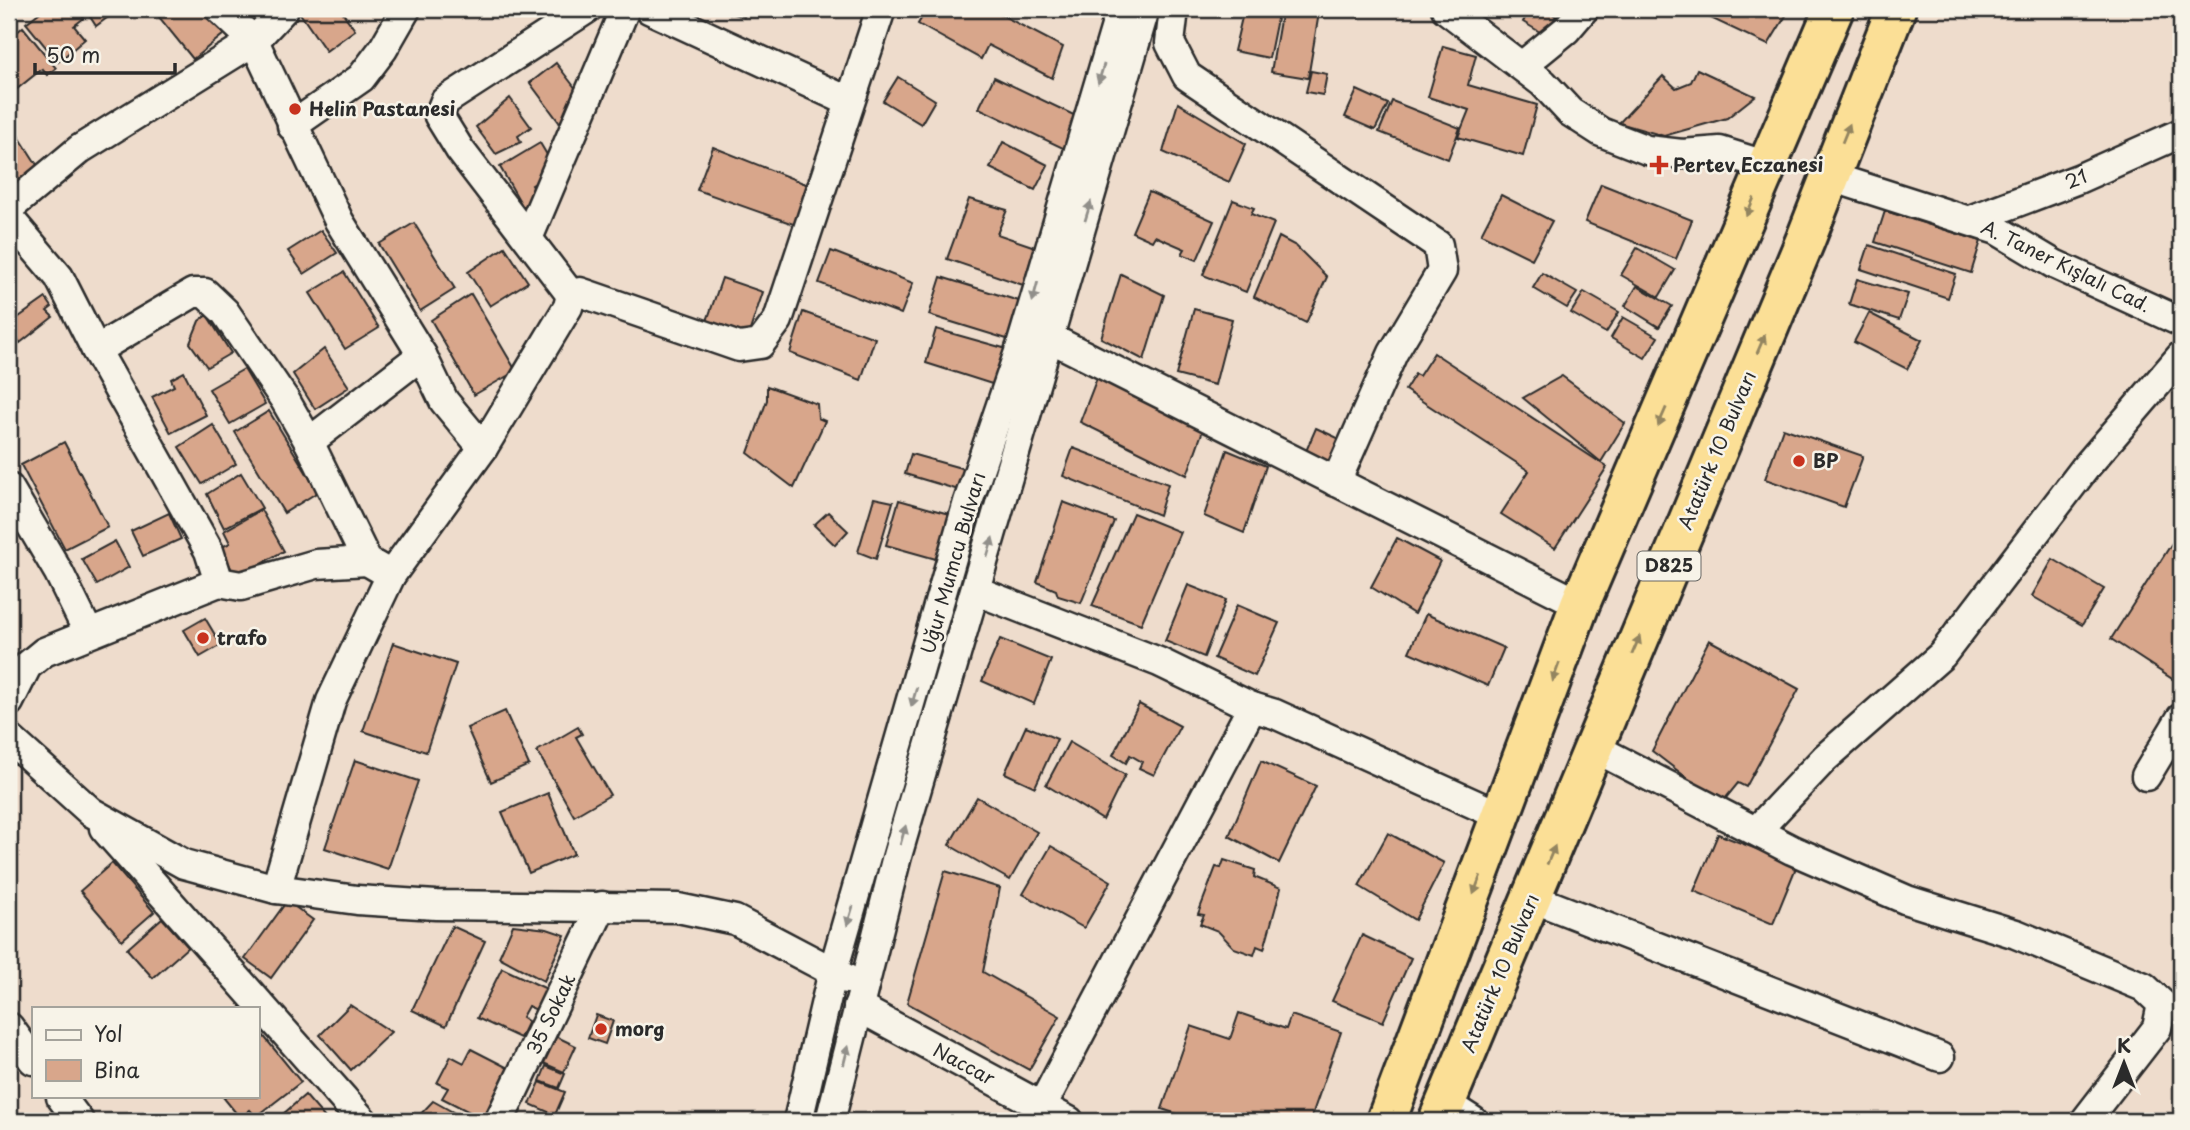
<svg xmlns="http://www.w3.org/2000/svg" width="2190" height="1130" font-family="'Playpen Sans',sans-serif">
<rect width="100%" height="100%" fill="#eedccc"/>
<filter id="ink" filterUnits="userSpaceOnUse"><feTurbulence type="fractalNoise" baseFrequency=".0143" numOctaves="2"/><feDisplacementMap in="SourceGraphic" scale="14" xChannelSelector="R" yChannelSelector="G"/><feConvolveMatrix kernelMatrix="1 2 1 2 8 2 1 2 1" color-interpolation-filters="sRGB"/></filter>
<g filter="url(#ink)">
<!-- building -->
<g fill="#d8a68b" stroke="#2b2b2b" stroke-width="2">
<polygon points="44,9 58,9 62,14 68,9 76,9 84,18 74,26 85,39 58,62 26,23"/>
<polygon points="85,9 119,9 96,26"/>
<polygon points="169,9 204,9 224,34 193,59 159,17"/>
<polygon points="297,9 340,9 355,30 326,51"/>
<polygon points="716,9 746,9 744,17"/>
<polygon points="927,9 990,9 1063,47 1052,78 988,45 981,59 918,24"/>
<polygon points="1244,9 1279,9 1269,58 1234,51"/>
<polygon points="1282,9 1319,13 1308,78 1271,72"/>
<polygon points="1530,9 1543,9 1556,16 1545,35 1523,22"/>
<polygon points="1706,9 1790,9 1768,45 1702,14"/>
<polygon points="23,27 56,68 47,75 42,69 17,89 9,78 9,39"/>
<polygon points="1443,46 1476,55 1468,85 1537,105 1523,156 1458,137 1469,110 1428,97"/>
<polygon points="556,63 586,102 559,122 530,83"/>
<polygon points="1697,69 1755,96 1727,118 1664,136 1619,123 1663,76 1676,88 1691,82"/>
<polygon points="1311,71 1327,74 1323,95 1306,92"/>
<polygon points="898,77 935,100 921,124 883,101"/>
<polygon points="994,77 1080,118 1065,149 979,108"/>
<polygon points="1357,90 1388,104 1375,130 1345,117"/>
<polygon points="510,98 531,127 518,136 521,142 496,154 476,127"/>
<polygon points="1392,101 1460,128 1448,159 1379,132"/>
<polygon points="1178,103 1246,144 1229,182 1163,152"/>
<polygon points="9,121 39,168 9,187"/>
<polygon points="1003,142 1048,165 1035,190 990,168"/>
<polygon points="540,143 556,170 532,185 539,197 523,207 500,167"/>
<polygon points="713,147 811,186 796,225 697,190"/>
<polygon points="1601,184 1692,220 1676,259 1585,222"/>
<polygon points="1149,192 1214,221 1197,260 1182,254 1185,249 1155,236 1152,241 1132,232"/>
<polygon points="1501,195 1552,221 1532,259 1481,234"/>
<polygon points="969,199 1007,210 997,234 1035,247 1023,285 947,259"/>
<polygon points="1233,200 1254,208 1251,214 1274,223 1246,292 1203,275"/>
<polygon points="1885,211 1981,241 1971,273 1875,242"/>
<polygon points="414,223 455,289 420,311 379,244"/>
<polygon points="321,230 337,253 304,274 288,251"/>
<polygon points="1279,237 1296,246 1327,277 1306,323 1254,297"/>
<polygon points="1869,245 1956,274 1948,298 1861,269"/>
<polygon points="505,247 528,282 490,306 468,272"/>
<polygon points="1637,248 1675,270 1659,297 1621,275"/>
<polygon points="831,251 913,283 901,314 819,283"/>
<polygon points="344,272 379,328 345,349 310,293"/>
<polygon points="1542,273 1577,293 1567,308 1533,288"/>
<polygon points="1121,274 1164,295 1144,360 1101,338"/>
<polygon points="941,277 1022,302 1010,340 929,315"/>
<polygon points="722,278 763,292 748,336 707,321"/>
<polygon points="1857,279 1908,294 1899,320 1849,304"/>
<polygon points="1637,286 1672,306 1659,327 1625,306"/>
<polygon points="1584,292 1619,312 1606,333 1571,313"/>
<polygon points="471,294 516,371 474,395 431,320"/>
<polygon points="46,298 52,307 47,311 53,317 20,343 9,324"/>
<polygon points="1194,309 1232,319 1215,385 1176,375"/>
<polygon points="803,312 875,338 861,380 790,353"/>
<polygon points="1869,313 1922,340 1907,369 1854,342"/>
<polygon points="207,315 231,353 207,367 190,343 199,321"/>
<polygon points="1623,317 1658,337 1645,358 1611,338"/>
<polygon points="936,329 1007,349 995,385 926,363"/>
<polygon points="324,349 349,387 315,409 293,374"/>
<polygon points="1434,353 1607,467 1555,548 1501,514 1529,471 1405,390 1415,374 1419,376"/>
<polygon points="244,369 265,404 230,424 209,389"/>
<polygon points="184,372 206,415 171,433 152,397 174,386 171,379"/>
<polygon points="1562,376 1625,423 1601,462 1523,398"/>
<polygon points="1097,378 1203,430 1187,475 1080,422"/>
<polygon points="767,386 817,404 818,418 825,421 794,488 748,453 767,400"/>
<polygon points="269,411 318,492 284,513 235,432"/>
<polygon points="213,425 236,464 202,484 179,447"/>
<polygon points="1316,428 1342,440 1331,463 1306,451"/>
<polygon points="1783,428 1863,456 1844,507 1765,479"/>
<polygon points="64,442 108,527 65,549 21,465"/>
<polygon points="1073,448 1168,484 1159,515 1063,476"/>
<polygon points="1227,450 1266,466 1244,533 1204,516"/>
<polygon points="911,454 968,470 962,491 905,474"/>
<polygon points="241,473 262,508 224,528 207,494"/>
<polygon points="874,498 893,502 876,559 858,552"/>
<polygon points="899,500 956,516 943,561 886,545"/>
<polygon points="1063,502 1114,521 1081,603 1058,596 1056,590 1037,582"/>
<polygon points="261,510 284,551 236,577 220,548 230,543 224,531"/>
<polygon points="828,512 848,531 835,545 814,525"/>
<polygon points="169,513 181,539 143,556 131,531"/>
<polygon points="1133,513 1180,532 1141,624 1092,606"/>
<polygon points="2181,529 2181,669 2174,680 2111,639"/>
<polygon points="1397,538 1440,561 1414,614 1371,587"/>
<polygon points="115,541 129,567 97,585 82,559"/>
<polygon points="2053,559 2104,589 2082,625 2032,596"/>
<polygon points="1188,585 1226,600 1204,657 1165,641"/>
<polygon points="1237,605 1279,623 1255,676 1214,658"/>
<polygon points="1426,614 1504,648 1488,686 1409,652"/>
<polygon points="205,618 221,645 200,657 184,630"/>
<polygon points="1000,639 1051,660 1034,704 982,681"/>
<polygon points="1709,640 1799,689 1746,787 1738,783 1721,804 1652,751"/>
<polygon points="393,643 456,664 426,752 363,731"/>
<polygon points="1139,704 1180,726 1154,775 1139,768 1142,762 1130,755 1126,763 1113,755"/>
<polygon points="505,711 529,765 491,782 467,728"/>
<polygon points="1026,726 1057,739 1035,787 1005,773"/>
<polygon points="578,727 582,734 576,737 610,795 574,816 537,751"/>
<polygon points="1069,742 1125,775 1103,820 1046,785"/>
<polygon points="355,760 418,781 388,869 325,848"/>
<polygon points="1261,761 1316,786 1279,863 1229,836"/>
<polygon points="548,793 574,854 529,873 502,812"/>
<polygon points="977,797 1037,832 1010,880 949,845"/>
<polygon points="1388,833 1444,863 1415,920 1359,886"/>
<polygon points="1718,834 1797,865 1773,924 1694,891"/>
<polygon points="1051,846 1111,881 1084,928 1023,894"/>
<polygon points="1224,860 1255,870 1254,877 1281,888 1264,949 1257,946 1254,955 1234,948 1218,931 1200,924 1204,915 1198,914 1216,867 1221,868"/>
<polygon points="112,863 154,912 122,940 80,891"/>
<polygon points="945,871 1000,888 983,972 1060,1016 1029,1070 907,1003"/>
<polygon points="287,901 313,920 271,978 245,959"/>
<polygon points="162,918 188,947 153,978 127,949"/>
<polygon points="513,925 547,929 565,935 544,981 499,957"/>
<polygon points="452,926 485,941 446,1026 412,1010"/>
<polygon points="1362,935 1411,958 1383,1022 1332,1001"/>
<polygon points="502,968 551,991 541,1012 528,1006 522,1017 528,1021 520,1038 477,1018"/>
<polygon points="350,1005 391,1032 351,1070 320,1035"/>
<polygon points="1239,1013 1286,1029 1291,1015 1341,1032 1310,1121 1198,1121 1162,1109 1191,1026 1230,1039"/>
<polygon points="596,1015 613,1021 605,1044 588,1038"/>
<polygon points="262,1034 301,1082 256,1117 250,1110 240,1118 223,1097 257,1097 257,1037"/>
<polygon points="553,1035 576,1046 564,1072 541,1062"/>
<polygon points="471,1049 514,1071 487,1121 442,1098 448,1088 437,1083 451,1056 464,1063"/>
<polygon points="546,1066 565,1074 559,1088 540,1081"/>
<polygon points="540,1082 565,1092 555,1115 530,1104"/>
<polygon points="305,1095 326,1119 323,1121 275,1121"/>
<polygon points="433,1101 469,1121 414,1121"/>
</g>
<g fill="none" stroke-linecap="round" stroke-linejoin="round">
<defs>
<g id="minor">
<polyline points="220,9 254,41 339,221 422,355 444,401 483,448"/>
<polyline points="649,9 848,101"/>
<polyline points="1174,9 1170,43 1187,76 1438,245 1442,271 1393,353 1336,482"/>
<polyline points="1446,9 1543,83 1570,112 1601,132 1647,150 1682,154 1720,151 1768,166"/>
<polyline points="1522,66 1566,30 1584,9"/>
<polyline points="292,126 361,78 383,49 406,9"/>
<polyline points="1828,176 1997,230 2054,264 2181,322"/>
<polyline points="9,208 80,149 254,41 284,9"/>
<polyline points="9,218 59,277 96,350 193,293 205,293 225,312 285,400 309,442 367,561 391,575"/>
<polyline points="1970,220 2078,179 2181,133"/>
<polyline points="529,236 625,9"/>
<polyline points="571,295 460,150 439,116 445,101 587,9"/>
<polyline points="1050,338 1580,604"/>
<polyline points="96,350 209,551 219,582 241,586 316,564 367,561"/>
<polyline points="309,442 422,355"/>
<polyline points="9,488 59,573 88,632"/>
<polyline points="977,591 1159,662 1252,707 1275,714 1503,817"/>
<polyline points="9,702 27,666 44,652 219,582"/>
<polyline points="9,738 91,812 184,864 276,889 357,900 436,905 678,908 735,920 847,979"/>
<polyline points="1593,747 1792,850 1907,900 2016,934 2144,987 2162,1004 2157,1028 2085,1121"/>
<polyline points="2146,776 2181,718"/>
<polyline points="104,828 363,1121"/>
<polyline points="1756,831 1825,758 1942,655 2085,468 2181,356"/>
<polyline points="276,889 331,701 391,575 483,448 568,307 571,295 580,292 739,347 760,344 778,320 881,9"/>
<polyline points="1532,898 1940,1057"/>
<polyline points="858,1007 1069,1121"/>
<polyline points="9,1027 33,1060"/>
<polyline points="61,1097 79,1121"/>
<polyline points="1445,1103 1473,1121"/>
<polyline points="499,1121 602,906"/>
<polyline points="798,1121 833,971 968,502 1021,346 1121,9"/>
<polyline points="830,1121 897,856 1145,9"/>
<polyline points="1034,1121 1252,707"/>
</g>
<g id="highway">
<polyline points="1386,1121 1580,604 1834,9"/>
<polyline points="1438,1121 1805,241 1896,9"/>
</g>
</defs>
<!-- minor casing -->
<use href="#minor" stroke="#2b2b2b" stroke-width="33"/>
<!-- highway casing -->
<use href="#highway" stroke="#2b2b2b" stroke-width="44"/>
<!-- minor -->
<use href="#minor" stroke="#f7f3e8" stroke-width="28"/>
<!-- highway -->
<use href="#highway" stroke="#fbdf96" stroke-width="38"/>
</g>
<!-- one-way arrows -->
<defs><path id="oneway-solid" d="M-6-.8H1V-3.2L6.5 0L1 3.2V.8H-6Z" transform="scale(1.75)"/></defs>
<g fill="#918f8a">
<use href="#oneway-solid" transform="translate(1101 74) rotate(107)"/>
<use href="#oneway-solid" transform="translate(1088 211) rotate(-73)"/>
<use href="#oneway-solid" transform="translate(1035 292) rotate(105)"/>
<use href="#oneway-solid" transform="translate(990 547) rotate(-74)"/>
<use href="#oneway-solid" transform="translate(914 697) rotate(106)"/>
<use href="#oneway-solid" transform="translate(903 835) rotate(-74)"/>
<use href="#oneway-solid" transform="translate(850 916) rotate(107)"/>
<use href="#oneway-solid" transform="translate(846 1055) rotate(-76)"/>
</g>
<g fill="#938560">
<use href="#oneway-solid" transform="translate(1846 133) rotate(-68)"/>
<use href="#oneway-solid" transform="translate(1750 207) rotate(113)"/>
<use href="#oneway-solid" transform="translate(1761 344) rotate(-67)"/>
<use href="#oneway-solid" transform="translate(1662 417) rotate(114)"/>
<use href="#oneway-solid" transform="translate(1636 645) rotate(-67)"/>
<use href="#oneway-solid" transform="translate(1556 672) rotate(110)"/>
<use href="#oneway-solid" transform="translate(1551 855) rotate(-67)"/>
<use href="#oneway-solid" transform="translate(1477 885) rotate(111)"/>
</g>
</g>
<!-- markers -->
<g fill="#c8321e" stroke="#f7f3e8" stroke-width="2.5">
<circle cx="295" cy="109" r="7"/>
<path d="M1655.5 154.5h7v7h7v7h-7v7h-7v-7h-7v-7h7z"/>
<circle cx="1799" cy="461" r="7"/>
<circle cx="203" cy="638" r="7"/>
<circle cx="601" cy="1029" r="7"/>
</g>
<g text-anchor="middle" stroke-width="5" stroke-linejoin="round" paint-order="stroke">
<!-- shield labels -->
<rect fill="#f7f3e8" stroke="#686764" stroke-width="2" x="1637.5" y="551.5" width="63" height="29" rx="5"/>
<g font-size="18" font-weight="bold" fill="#2b2b2b">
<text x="1669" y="572">D825</text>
</g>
<!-- poi labels -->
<g font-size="19" font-weight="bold" fill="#2b2b2b" stroke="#f7f3e8" text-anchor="start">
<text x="309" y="116">Helin Pastanesi</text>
<text x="1673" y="172">Pertev Eczanesi</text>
<text x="1813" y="468">BP</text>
<text x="217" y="645">trafo</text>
<text x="615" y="1036">morg</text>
</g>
<!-- street labels -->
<g font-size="19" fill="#2b2b2b" stroke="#f7f3e8">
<text transform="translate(2076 179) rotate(-22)" y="7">21</text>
<text transform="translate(2066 266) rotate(26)" y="7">A. Taner Kışlalı Cad.</text>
<text transform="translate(1717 450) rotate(-67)" y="7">Atatürk 10 Bulvarı</text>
<text transform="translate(953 563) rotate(-74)" y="7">Uğur Mumcu Bulvarı</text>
<text transform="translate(1500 973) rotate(-67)" y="7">Atatürk 10 Bulvarı</text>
<text transform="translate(551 1014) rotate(-64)" y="7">35 Sokak</text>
<text transform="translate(964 1064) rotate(28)" y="7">Naccar</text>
</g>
</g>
<!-- margin -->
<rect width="2190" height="1130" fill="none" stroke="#f7f3e8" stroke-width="35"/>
<rect x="18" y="18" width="2155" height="1095" fill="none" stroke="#2b2b2b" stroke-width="2.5" filter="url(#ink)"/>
<!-- legend -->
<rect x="32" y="1007" width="228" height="91" fill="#f7f3e8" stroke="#a5a39c" stroke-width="2"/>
<rect x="46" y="1030" width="35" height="10" fill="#f7f3e8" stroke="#a5a39c" stroke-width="2"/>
<text x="94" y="1042" font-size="21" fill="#2b2b2b">Yol</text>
<rect x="46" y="1060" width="35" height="21" fill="#d8a68b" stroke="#a5a39c" stroke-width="2"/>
<text x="94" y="1078" font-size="21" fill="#2b2b2b">Bina</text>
<!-- north arrow -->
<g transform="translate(2124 1063)" stroke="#f7f3e8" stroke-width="5" paint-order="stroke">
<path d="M0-5L12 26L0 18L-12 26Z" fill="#2b2b2b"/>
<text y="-10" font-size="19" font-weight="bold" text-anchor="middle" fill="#2b2b2b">K</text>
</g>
<!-- scale -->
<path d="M35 63v10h140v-10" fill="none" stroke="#2b2b2b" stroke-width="3.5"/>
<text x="46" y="63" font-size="21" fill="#2b2b2b" stroke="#f7f3e8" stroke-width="5" paint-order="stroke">50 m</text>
</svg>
